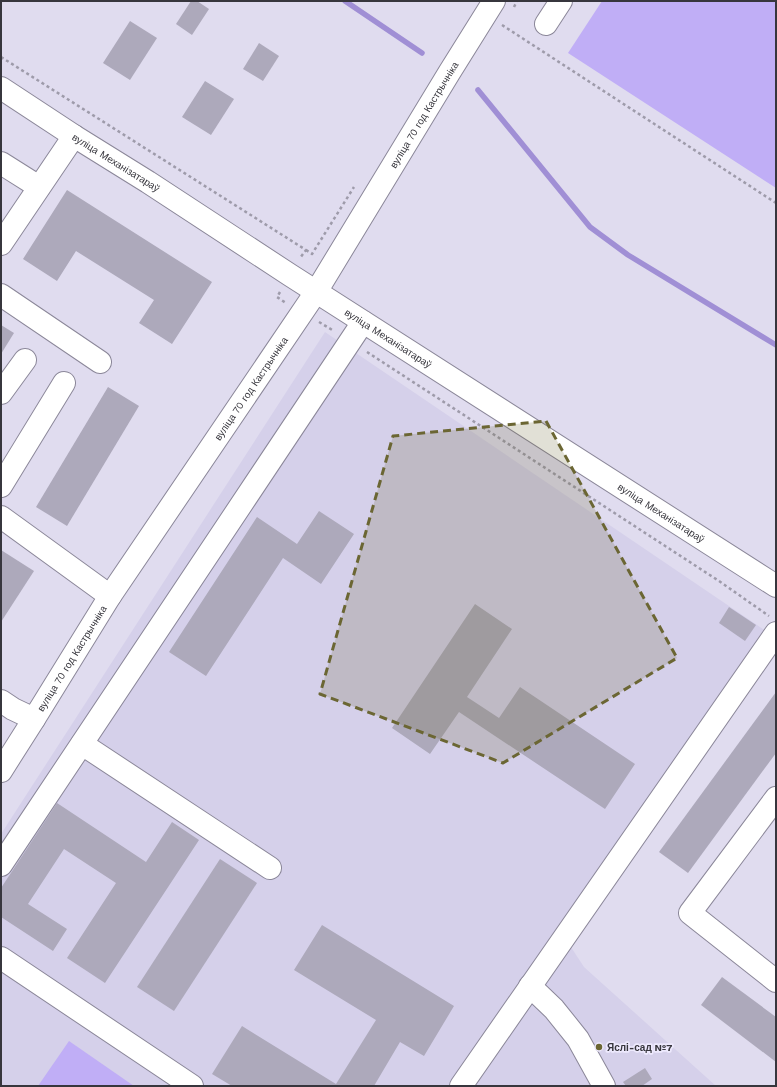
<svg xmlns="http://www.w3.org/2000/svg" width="777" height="1087" font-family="'Work Sans',sans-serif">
<rect width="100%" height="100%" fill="#e0dcef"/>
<!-- built -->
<polygon fill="#d5d0ea" points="325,332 776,638 567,941 584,967 716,1086 1,1086 1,834"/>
<!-- green -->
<g fill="#c0aef6">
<polygon points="602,1 776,1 776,188 568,53"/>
<polygon points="69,1041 134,1086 38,1086"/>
</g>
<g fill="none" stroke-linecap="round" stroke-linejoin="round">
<!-- stream -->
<g stroke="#a08fd5" stroke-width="5.5">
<polyline points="345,1 422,53"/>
<polyline points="478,90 590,227 628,255 776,345"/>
</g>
</g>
<!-- building -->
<g fill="#ada9bb">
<polygon points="191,1 197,1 209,9 192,35 176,24"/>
<polygon points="130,21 157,38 130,80 103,63"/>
<polygon points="259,43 279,56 263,81 243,69"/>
<polygon points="205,81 234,99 211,135 182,117"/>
<polygon points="67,190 212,282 172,344 139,323 154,300 76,251 57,281 23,259"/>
<polygon points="1,325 14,333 1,354"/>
<polygon points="108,387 139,406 67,526 36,507"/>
<polygon points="319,511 354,534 321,584 283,558 206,676 169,652 257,517 297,544"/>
<polygon points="1,550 34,571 1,622"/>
<polygon points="475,604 512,629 467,697 499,718 520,687 635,764 605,809 459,712 430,754 392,728"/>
<polygon points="729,607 756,625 745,641 719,623"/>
<polygon points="776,692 776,753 688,873 659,852"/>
<polygon points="57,803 146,862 172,822 199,840 105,983 67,958 116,883 64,849 28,904 67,929 53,951 1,917 1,888"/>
<polygon points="220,859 257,883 174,1011 137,987"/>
<polygon points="322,925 454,1006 424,1056 400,1042 374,1086 232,1086 212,1074 242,1026 336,1084 376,1020 294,970"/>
<polygon points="722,977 776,1017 776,1062 701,1005"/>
<polygon points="645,1068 652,1079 642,1086 626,1086 623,1082"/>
</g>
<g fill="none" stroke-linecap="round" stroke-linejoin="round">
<defs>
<g id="minor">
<polyline points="546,24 561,1"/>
<path id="s1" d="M1 88 74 136 148 182 290 275 776 586"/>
<polyline points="1,163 39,187"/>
<polyline points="1,244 74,136"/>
<polyline points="1,295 100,362"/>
<polyline points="1,393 25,360"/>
<polyline points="1,486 64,383"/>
<polyline points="1,517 110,596"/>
<polyline points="1,701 13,709 34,719"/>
<polyline points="82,744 270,868"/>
<path id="s2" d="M1 771 34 719 110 596 316 292 449 73 494 1"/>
<polyline points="776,798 690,913 776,981"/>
<polyline points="1,865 363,322"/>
<polyline points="1,958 192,1086"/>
<polyline points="530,986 554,1009 578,1039 604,1086"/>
<polyline points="461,1086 776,633"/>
</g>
</defs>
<!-- minor casing -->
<use href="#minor" stroke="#8b8799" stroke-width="24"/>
<!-- path -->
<g stroke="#9e9baa" stroke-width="2.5" stroke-dasharray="3 3" stroke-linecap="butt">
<polyline points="514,7 517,1"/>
<polyline points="502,25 776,203"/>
<polyline points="1,57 306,250 300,258"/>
<polyline points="306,250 312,254 354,187"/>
<polyline points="280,292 277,297 286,303"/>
<polyline points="319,322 334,331"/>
<polyline points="367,352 719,581 769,616"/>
</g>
<!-- minor -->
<use href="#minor" stroke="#fff" stroke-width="22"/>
</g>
<!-- marked area -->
<path fill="#6b6633" fill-opacity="0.2" stroke="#6b6633" stroke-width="3" stroke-dasharray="8 5" stroke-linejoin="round" d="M546 421 677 658 503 763 320 694 393 436Z"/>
<!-- markers -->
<circle fill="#6b6633" stroke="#ede9fd" stroke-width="1.5" cx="599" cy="1047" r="4"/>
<g text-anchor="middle" stroke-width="3.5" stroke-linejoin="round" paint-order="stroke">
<!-- street labels -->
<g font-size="10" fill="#37363d" stroke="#ede9fd">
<text dy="4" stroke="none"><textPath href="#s2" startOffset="781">вуліца 70 год Кастрычніка</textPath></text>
<text dy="4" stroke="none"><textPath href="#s1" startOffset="137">вуліца Механізатараў</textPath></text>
<text dy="4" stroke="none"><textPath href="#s1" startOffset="461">вуліца Механізатараў</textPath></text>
<text dy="4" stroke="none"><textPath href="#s2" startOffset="457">вуліца 70 год Кастрычніка</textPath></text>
<text dy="4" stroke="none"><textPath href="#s1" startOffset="785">вуліца Механізатараў</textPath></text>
<text dy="4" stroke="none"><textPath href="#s2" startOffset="133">вуліца 70 год Кастрычніка</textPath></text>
</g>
<!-- poi labels -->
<g font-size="10" font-weight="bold" fill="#37363d" stroke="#ede9fd" text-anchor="start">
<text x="607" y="1051">Яслі-сад №7</text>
</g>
</g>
<!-- border -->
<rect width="777" height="1087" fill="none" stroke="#37363d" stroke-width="4"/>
</svg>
